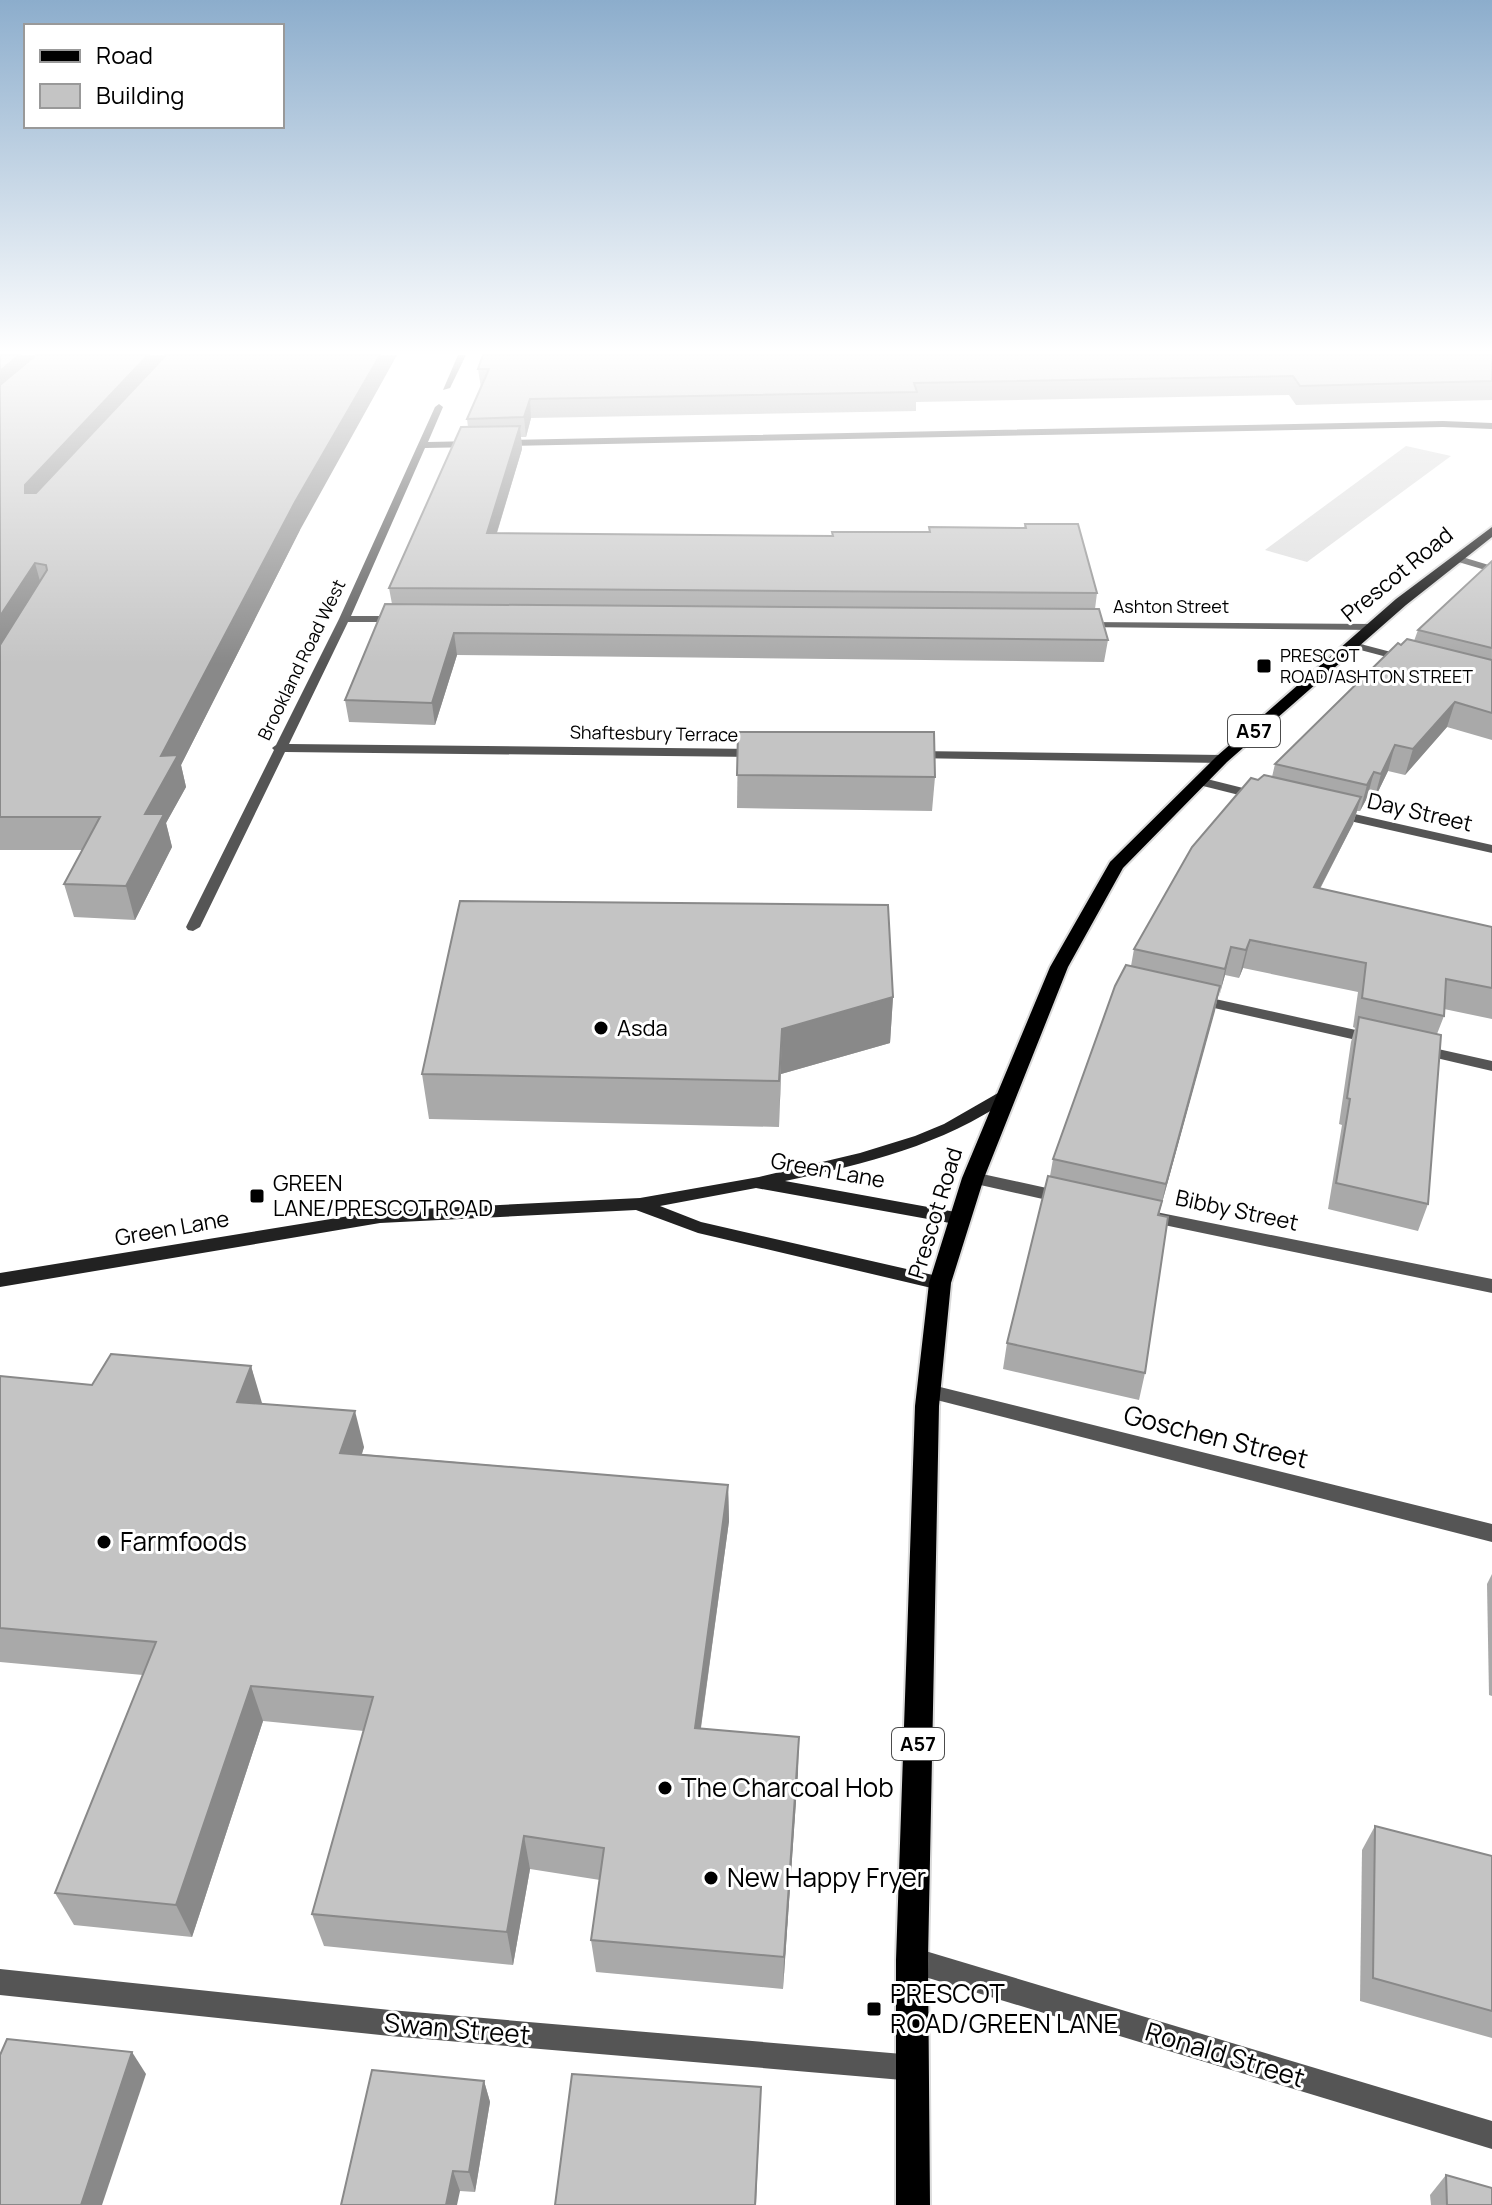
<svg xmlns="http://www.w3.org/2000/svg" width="1492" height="2205" font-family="Manrope,sans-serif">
<rect width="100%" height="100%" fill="#fff"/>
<!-- green -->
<polygon fill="#dcdcdc" points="1406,446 1451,456 1307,562 1265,550"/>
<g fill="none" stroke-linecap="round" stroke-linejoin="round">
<defs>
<polygon id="primary" points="1492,527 1492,537 1406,605 1227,762 1123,868 1068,967 984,1178 951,1283 939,1406 928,1960 930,2205 896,2205 896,1960 915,1406 929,1283 962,1178 1050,967 1110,862 1217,756 1396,599"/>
</defs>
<!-- primary casing -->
<use href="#primary" stroke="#dbdbdb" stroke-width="4"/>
<!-- street -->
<g fill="#555" fill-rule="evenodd">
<polygon points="458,355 466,355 450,388 443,390"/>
<polygon points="439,404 443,407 428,442 475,441 479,444 475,447 425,448 351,616 401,616 406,619 401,622 348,622 289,744 756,749 762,753 756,757 285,752 200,927 193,931 188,930 186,927 274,750 272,748 276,745 339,619 435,407"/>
<polygon points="1443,421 1492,423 1492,429 1443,427 502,446 498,443 502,440"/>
<polygon points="1459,556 1492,566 1492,572 1455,561 1455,557"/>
<polygon points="1084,622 1374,624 1379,627 1374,630 1080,627 1079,625"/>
<polygon points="1353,642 1410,657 1412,659 1406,662 1349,647 1349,643"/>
<polygon points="915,751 1222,755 1228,759 1222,763 911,758 911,752"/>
<polygon points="1199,777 1263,793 1265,796 1259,800 1195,784 1195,778"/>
<polygon points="1337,810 1492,845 1492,853 1332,817 1331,814"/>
<polygon points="1197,995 1374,1034 1382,1039 1374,1044 1192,1003 1190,1000 1192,997"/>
<polygon points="1420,1045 1492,1061 1492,1071 1415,1053 1412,1050"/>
<polygon points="973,1172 1065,1192 1071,1194 1074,1198 1071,1202 1065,1204 967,1182 965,1178 967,1174"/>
<polygon points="1146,1210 1492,1279 1492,1293 1140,1220 1137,1216 1140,1212"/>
<polygon points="928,1384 1492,1524 1492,1542 921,1396 918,1391 921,1386"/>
<polygon points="912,1947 1492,2121 1492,2149 912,1973 903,1969 899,1960 903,1951"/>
<polygon points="0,1969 390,2010 914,2055 923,2059 927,2068 923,2077 914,2081 390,2036 0,1995"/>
</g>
<!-- secondary -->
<path fill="#222" fill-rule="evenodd" d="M1005 1089 1011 1090 1013 1094 1011 1098C940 1146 868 1163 785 1181L961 1213 967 1215 970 1219 967 1223 961 1225 756 1188 660 1206 701 1222 946 1278 949 1283 946 1288 940 1290 698 1233 636 1210 380 1223 0 1287V1273L380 1211 640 1198 759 1177 860 1153 915 1136 944 1124Z"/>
<!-- primary -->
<use href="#primary" fill="#000" fill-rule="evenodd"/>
</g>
<!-- wall -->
<g fill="#a9a9a9">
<polygon points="0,355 164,355 300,530 181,765 186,787 166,823 172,847 135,920 74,917 64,884 82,850 0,850"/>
<polygon points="1492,355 1492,400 1296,405 1289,395 916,402 916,411 531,418 526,437 521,437 522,449 497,533 832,536 929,532 929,527 1024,528 1025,524 1097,593 1095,609 1108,640 1104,662 457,655 435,725 349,722 345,700 392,604 389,588 468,427 467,419 481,388 478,369"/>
<polygon points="1492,561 1492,740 1447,727 1405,775 1388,771 1374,800 1367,798 1360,811 1357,811 1353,824 1320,889 1492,927 1492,1019 1444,1009 1444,1016 1437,1034 1428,1204 1418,1231 1328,1209 1342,1125 1339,1124 1351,1042 1355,1028 1353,1027 1358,992 1243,968 1239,978 1225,975 1218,997 1160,1210 1145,1373 1139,1400 1003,1369 1007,1343 1050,1176 1053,1159 1131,966 1134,949 1258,780 1272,777 1275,764 1401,645 1414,641 1418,630"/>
<polygon points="738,732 935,777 932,811 737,808"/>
<polygon points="893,997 890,1043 781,1074 779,1127 429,1119 422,1074"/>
<polygon points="251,1366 261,1404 364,1447 362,1454 728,1485 729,1521 701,1728 798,1772 783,1989 596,1972 591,1940 600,1880 530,1869 513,1965 324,1946 312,1914 364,1731 263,1721 192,1937 74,1925 55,1893 143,1675 0,1662 0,1376 92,1385"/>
<polygon points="1492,1574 1492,1696 1489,1695 1487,1584"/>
<polygon points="1375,1826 1492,1856 1492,2038 1360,2001 1362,1850"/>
<polygon points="484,2081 490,2102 475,2192 460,2191 341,2205"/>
<polygon points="1446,2175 1492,2205 1431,2205 1430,2195"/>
</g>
<!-- shaded-wall -->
<g fill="#898989">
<polygon points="19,355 52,355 0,402 0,371"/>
<polygon points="148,355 164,355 166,366 33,512 25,493 25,485"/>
<polygon points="380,355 397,355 300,530 181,765 186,787 166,823 172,847 135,920 126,886 161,756 295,502"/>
<polygon points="530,399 531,418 526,437 524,417"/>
<polygon points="520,426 522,449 489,558 487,533"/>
<polygon points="35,563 43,592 0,660 0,616"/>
<polygon points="454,633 457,655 435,725 432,703"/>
<polygon points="1455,702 1447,727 1405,775 1413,749"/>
<polygon points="1395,745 1388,771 1374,800 1381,774"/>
<polygon points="1374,772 1367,798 1360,811 1367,785"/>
<polygon points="1361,797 1353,824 1306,915 1314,887"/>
<polygon points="1250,940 1243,968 1239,978 1246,950"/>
<polygon points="1231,947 1225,975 1219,997 1225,969"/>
<polygon points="1220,986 1215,1011 1160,1210 1166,1184"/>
<polygon points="893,997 890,1043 781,1074 779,1127 782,1029"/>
<polygon points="251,1366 262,1403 248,1438 237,1402"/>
<polygon points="355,1411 364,1447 350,1489 340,1453"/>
<polygon points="728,1485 729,1521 696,1762 695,1728"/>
<polygon points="251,1686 263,1721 192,1937 176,1905"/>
<polygon points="799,1737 798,1772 783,1989 784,1957"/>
<polygon points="524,1836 530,1869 513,1965 507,1932"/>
<polygon points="132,2052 146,2074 102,2205 81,2205"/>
<polygon points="484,2081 490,2102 475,2192 469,2172"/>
<polygon points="761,2087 756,2205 755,2205"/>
<polygon points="453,2171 460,2191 457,2205 446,2205"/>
</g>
<!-- building -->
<g fill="#c4c4c4" stroke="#898989" stroke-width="2">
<polygon points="0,355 19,355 0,371"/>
<polygon points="36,355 148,355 25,485 25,493 36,493 166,355 380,355 295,502 161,756 178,755 145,814 164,814 126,886 64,884 100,817 0,817 0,645 47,570 46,565 35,563 0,616 0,385"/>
<polygon points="483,355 1492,355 1492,381 1300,386 1293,376 914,383 917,392 530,399 524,417 467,419 489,369 478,369"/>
<polygon points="520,426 487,533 833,536 832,532 930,532 929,527 1026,528 1025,524 1078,524 1097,593 389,588 461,427"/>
<polygon points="1492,561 1492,648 1418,630"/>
<polygon points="385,604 1099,609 1108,640 454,633 432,703 345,700"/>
<polygon points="1407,639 1492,660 1492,713 1455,702 1413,749 1395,745 1381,774 1374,772 1367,785 1275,764 1398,643 1401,645"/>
<polygon points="738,732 934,732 935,777 737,775"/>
<polygon points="1264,775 1361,797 1314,887 1492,927 1492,988 1446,979 1444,1016 1362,998 1366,963 1250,940 1246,950 1231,947 1225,969 1134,949 1192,847 1251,778 1258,780"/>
<polygon points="460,901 888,905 893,997 782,1029 779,1081 422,1074"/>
<polygon points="1126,965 1220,986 1166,1184 1053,1159 1115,986"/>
<polygon points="1359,1017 1441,1035 1428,1204 1336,1183 1350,1099 1347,1098"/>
<polygon points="1048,1176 1162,1201 1158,1215 1168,1217 1145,1373 1007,1343"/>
<polygon points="111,1354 251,1366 237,1402 355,1411 340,1453 728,1485 695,1728 799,1737 784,1957 591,1940 604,1848 524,1836 507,1932 312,1914 373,1697 251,1686 176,1905 55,1893 156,1642 0,1628 0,1376 92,1385"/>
<polygon points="1375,1826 1492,1856 1492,2011 1373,1978"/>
<polygon points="7,2039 132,2052 81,2205 0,2205 0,2055"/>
<polygon points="372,2070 484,2081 469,2172 453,2171 446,2205 341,2205"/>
<polygon points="572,2074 761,2087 755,2205 555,2205"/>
<polygon points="1446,2175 1492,2188 1492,2205 1447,2205"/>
</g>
<!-- sky -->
<linearGradient id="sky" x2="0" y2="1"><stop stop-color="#8cadcc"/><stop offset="0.53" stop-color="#fff"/><stop offset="1" stop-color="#fff" stop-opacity="0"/></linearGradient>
<rect width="1492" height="664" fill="url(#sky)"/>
<!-- markers -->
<g fill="#000" stroke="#fff" stroke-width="3">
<rect x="1256" y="658" width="16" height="16" rx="4"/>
<circle cx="601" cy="1028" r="8"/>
<rect x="249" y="1188" width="16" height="16" rx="4"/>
<circle cx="104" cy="1542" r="8"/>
<circle cx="665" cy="1788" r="8"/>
<circle cx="711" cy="1878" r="8"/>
<rect x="866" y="2001" width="16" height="16" rx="4"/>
</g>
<g text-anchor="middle" stroke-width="6" stroke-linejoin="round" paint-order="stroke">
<!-- far-street labels -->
<g font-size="18" fill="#000" stroke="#fff">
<text x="1171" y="613">Ashton Street</text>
<text transform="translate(302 660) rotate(-64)" y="6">Brookland Road West</text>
<text transform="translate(654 734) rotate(1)" y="6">Shaftesbury Terrace</text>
</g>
<!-- far-poi labels -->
<g font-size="18" fill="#000" stroke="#fff" text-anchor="start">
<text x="1280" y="662">PRESCOT<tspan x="1280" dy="21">ROAD/ASHTON STREET</tspan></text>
</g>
<!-- shield labels -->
<g fill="#fff" stroke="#4c4c4c" stroke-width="2">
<rect x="1228" y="715" width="52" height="32" rx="6"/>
<rect x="892" y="1728" width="52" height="32" rx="6"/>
</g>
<g font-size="20" font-weight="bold" fill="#000">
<text x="1254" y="738">A57</text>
<text x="918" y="1751">A57</text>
</g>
<!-- street labels -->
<g font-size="22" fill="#000" stroke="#fff">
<text transform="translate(1397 574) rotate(-39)" y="8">Prescot Road</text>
<text transform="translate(1420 812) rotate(13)" y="8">Day Street</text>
<text transform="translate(828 1170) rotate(10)" y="8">Green Lane</text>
<text transform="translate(1237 1210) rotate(12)" y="8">Bibby Street</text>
<text transform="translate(935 1213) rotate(-73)" y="8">Prescot Road</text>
<text transform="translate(172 1228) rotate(-10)" y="8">Green Lane</text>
</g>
<!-- poi labels -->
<g font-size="22" fill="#000" stroke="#fff" text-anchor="start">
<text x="617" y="1036">Asda</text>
<text x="273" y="1191">GREEN<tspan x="273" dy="25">LANE/PRESCOT ROAD</tspan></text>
</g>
<!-- near-street labels -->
<g font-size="26" fill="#000" stroke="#fff">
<text transform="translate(1216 1437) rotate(14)" y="9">Goschen Street</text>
<text transform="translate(457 2029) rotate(5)" y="9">Swan Street</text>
<text transform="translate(1225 2055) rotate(17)" y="9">Ronald Street</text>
</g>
<!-- near-poi labels -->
<g font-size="26" fill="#000" stroke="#fff" text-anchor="start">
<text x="120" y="1551">Farmfoods</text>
<text x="681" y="1797">The Charcoal Hob</text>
<text x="727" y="1887">New Happy Fryer</text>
<text x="890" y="2003">PRESCOT<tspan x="890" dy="30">ROAD/GREEN LANE</tspan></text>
</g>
</g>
<!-- legend -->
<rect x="24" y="24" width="260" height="104" fill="#ffffff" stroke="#999999" stroke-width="2"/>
<rect x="40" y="50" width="40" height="12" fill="#000000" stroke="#999999" stroke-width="2"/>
<text x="96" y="64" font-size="24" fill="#000000">Road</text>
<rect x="40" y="84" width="40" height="24" fill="#c4c4c4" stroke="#999999" stroke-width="2"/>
<text x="96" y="104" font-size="24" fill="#000000">Building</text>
</svg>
